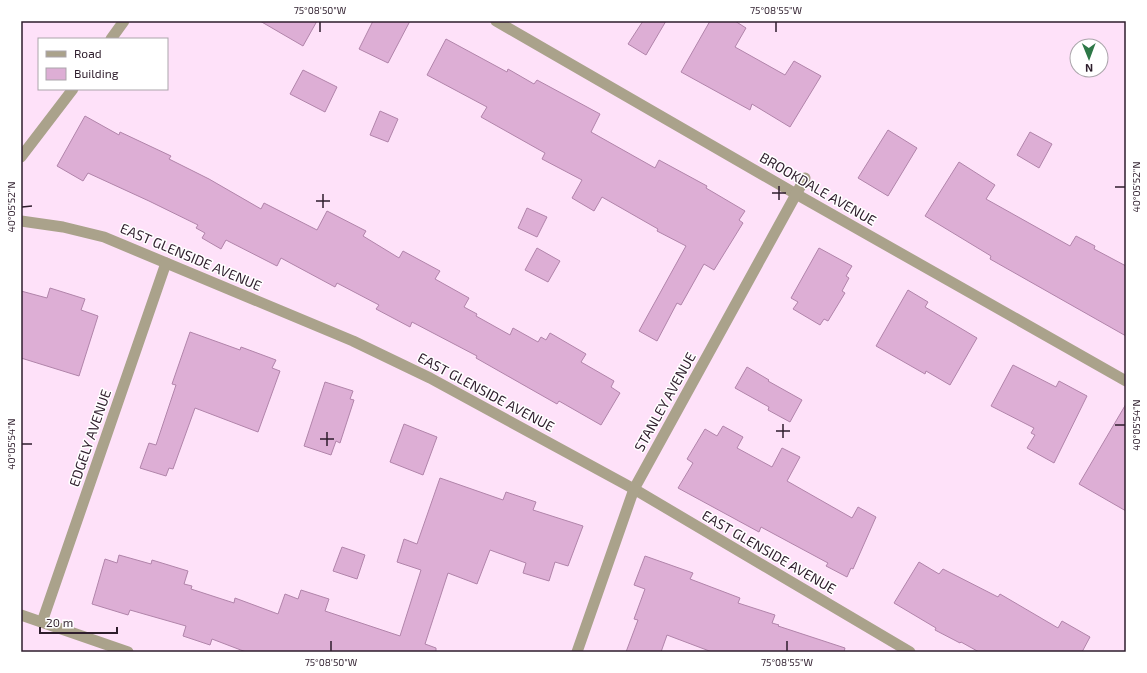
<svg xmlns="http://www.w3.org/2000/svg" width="1147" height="673" font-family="'Exo 2',sans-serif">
<rect width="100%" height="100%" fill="#fee1f9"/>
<!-- building -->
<g fill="#ddaed5" stroke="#b184aa">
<polygon points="260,21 317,21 303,46"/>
<polygon points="373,21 410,21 388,63 359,49"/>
<polygon points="643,21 666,21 646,55 628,44"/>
<polygon points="710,21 735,21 746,28 735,47 785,75 794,61 821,76 790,127 752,104 750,110 681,72"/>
<polygon points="446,39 507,72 508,69 534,84 537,80 600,114 591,132 655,168 659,160 707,186 706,188 745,211 739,220 743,223 714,270 704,264 681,305 677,303 657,341 639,331 686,246 657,231 658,229 602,197 594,211 572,198 582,180 542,159 545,153 481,117 487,107 427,75"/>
<polygon points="303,70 337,87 325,112 290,94"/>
<polygon points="380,111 398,119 388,142 370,135"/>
<polygon points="85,116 119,135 120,132 171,156 169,159 209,179 261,209 264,203 317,230 327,211 366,231 363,236 399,258 403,251 440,271 435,279 469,298 464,307 477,314 476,316 510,335 513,328 538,342 541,337 546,340 550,333 586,354 581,362 614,381 611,387 620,393 601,425 559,401 557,404 476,358 477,356 412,322 410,327 376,309 379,305 337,283 335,287 281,258 277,266 226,240 221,249 202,238 205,233 196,228 198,225 149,201 88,173 83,181 57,166"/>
<polygon points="888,130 917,148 888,196 858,178"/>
<polygon points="1030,132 1052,144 1039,168 1017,155"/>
<polygon points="959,162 995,185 986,199 1070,246 1076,236 1095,246 1094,249 1126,266 1126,336 990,259 991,256 925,216"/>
<polygon points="527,208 547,217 537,237 518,228"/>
<polygon points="537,248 560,261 548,282 525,270"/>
<polygon points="819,248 852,266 846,276 849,278 842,291 845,293 828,321 824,319 820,325 793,309 798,302 791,298"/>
<polygon points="50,288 85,299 81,310 98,316 79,376 21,358 21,291 47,298"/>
<polygon points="908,290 928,302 925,307 977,338 950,385 926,371 925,374 876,346"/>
<polygon points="190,332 240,350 241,347 276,360 272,368 280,371 258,432 195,408 173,469 169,468 166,476 140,468 149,443 156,445 176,385 172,384"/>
<polygon points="1013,365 1056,387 1059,381 1087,396 1054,463 1027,448 1035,435 1031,433 1034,428 991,406"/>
<polygon points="747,367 769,380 768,381 802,400 790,422 768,410 769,407 735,388"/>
<polygon points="325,382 353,391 350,399 354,400 340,443 336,441 331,455 304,446"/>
<polygon points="1126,404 1126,511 1079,484"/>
<polygon points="404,424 437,437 423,475 390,462"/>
<polygon points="723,426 743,437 737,448 772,467 782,448 800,457 787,481 852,518 858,507 876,517 853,569 851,568 847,577 826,566 828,563 761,527 759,532 678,488 693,463 687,459 705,429 717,436"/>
<polygon points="440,478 503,500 506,492 536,502 533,510 583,526 568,566 555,562 549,581 523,573 526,563 490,550 477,584 448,573 425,644 436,648 436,652 246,652 212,639 210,645 183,636 186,626 130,610 128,615 92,604 105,559 117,563 119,555 151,564 152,560 188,571 184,584 192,586 191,589 234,603 235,598 278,614 285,594 298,599 301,590 329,599 325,611 400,636 421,570 397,562 404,539 417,544"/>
<polygon points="342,547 365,555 357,579 333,571"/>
<polygon points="645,556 693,573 690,579 740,598 738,603 775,615 772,623 779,625 778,626 845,648 844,652 712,652 667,635 661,652 626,652 638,620 634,619 645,589 634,585"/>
<polygon points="919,562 939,574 943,569 998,597 1000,594 1058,628 1062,621 1090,637 1082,652 979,652 961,642 960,643 935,630 936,628 894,603"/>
</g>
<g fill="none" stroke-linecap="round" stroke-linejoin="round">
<!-- minor -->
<g stroke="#aaa28b" stroke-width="11">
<polyline points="496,21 796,194 1126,381"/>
<polyline points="21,221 63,227 104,237 353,341 430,378 634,489 910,652"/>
<polyline points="21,615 128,652"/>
<polyline points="42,622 166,263"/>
<polyline points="577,652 634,489 805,178"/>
</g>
<!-- tertiary -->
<g stroke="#aaa28b" stroke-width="11">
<polyline points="111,39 124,21"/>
<polyline points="21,157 73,89"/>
</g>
</g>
<!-- ticks -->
<path fill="none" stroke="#2e1d2c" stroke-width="1.5" d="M320 22V32M776 22V32M779 186V200M1115 187H1125M772 193H786M323 194V208M316 201H330M22 207 32 206M783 424V438M1115 425H1125M776 431H790M327 432V446M320 439H334M22 444H32M331 641V651M787 641V651"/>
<g text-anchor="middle" stroke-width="3" stroke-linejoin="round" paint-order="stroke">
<!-- street labels -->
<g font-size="14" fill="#2e1d2c" stroke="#fff">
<text transform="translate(818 189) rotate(30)" y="5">BROOKDALE AVENUE</text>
<text transform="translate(191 257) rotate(23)" y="5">EAST GLENSIDE AVENUE</text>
<text transform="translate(486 392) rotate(28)" y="5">EAST GLENSIDE AVENUE</text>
<text transform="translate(665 402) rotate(-61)" y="5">STANLEY AVENUE</text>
<text transform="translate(90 438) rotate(-71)" y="5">EDGELY AVENUE</text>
<text transform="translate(769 552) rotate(30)" y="5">EAST GLENSIDE AVENUE</text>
</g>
</g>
<!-- border -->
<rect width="1147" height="673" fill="none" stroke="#ffffff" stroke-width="44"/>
<!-- legend -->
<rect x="38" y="38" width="130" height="52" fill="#ffffff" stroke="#aba5ab"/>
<rect x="46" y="51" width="20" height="6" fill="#aaa28b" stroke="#aba5ab"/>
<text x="74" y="58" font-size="12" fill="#2e1d2c">Road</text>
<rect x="46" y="68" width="20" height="12" fill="#ddaed5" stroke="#aba5ab"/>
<text x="74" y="78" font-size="12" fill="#2e1d2c">Building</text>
<!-- north arrow -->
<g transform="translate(1089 58) rotate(179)"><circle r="19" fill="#ffffff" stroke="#aba5ab"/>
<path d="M0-3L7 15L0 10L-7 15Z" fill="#2d7847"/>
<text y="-6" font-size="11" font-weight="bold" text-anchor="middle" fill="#2e1d2c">N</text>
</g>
<!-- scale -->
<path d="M40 627v6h77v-6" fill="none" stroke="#2e1d2c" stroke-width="2"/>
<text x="46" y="627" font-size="12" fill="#2e1d2c" stroke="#ffffff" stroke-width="3" paint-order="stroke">20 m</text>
<rect x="22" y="22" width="1103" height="629" fill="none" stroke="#2e1d2c" stroke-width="1.5"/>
<g font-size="10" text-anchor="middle" fill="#2e1d2c">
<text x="320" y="14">75°08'50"W</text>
<text x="776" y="14">75°08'55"W</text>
<text transform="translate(1136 187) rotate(-90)" y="4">40°05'52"N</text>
<text transform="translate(11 207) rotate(-90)" y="4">40°05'52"N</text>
<text transform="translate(1136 425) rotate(-90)" y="4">40°05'54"N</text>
<text transform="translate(11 444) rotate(-90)" y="4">40°05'54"N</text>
<text x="331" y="666">75°08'50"W</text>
<text x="787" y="666">75°08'55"W</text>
</g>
</svg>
